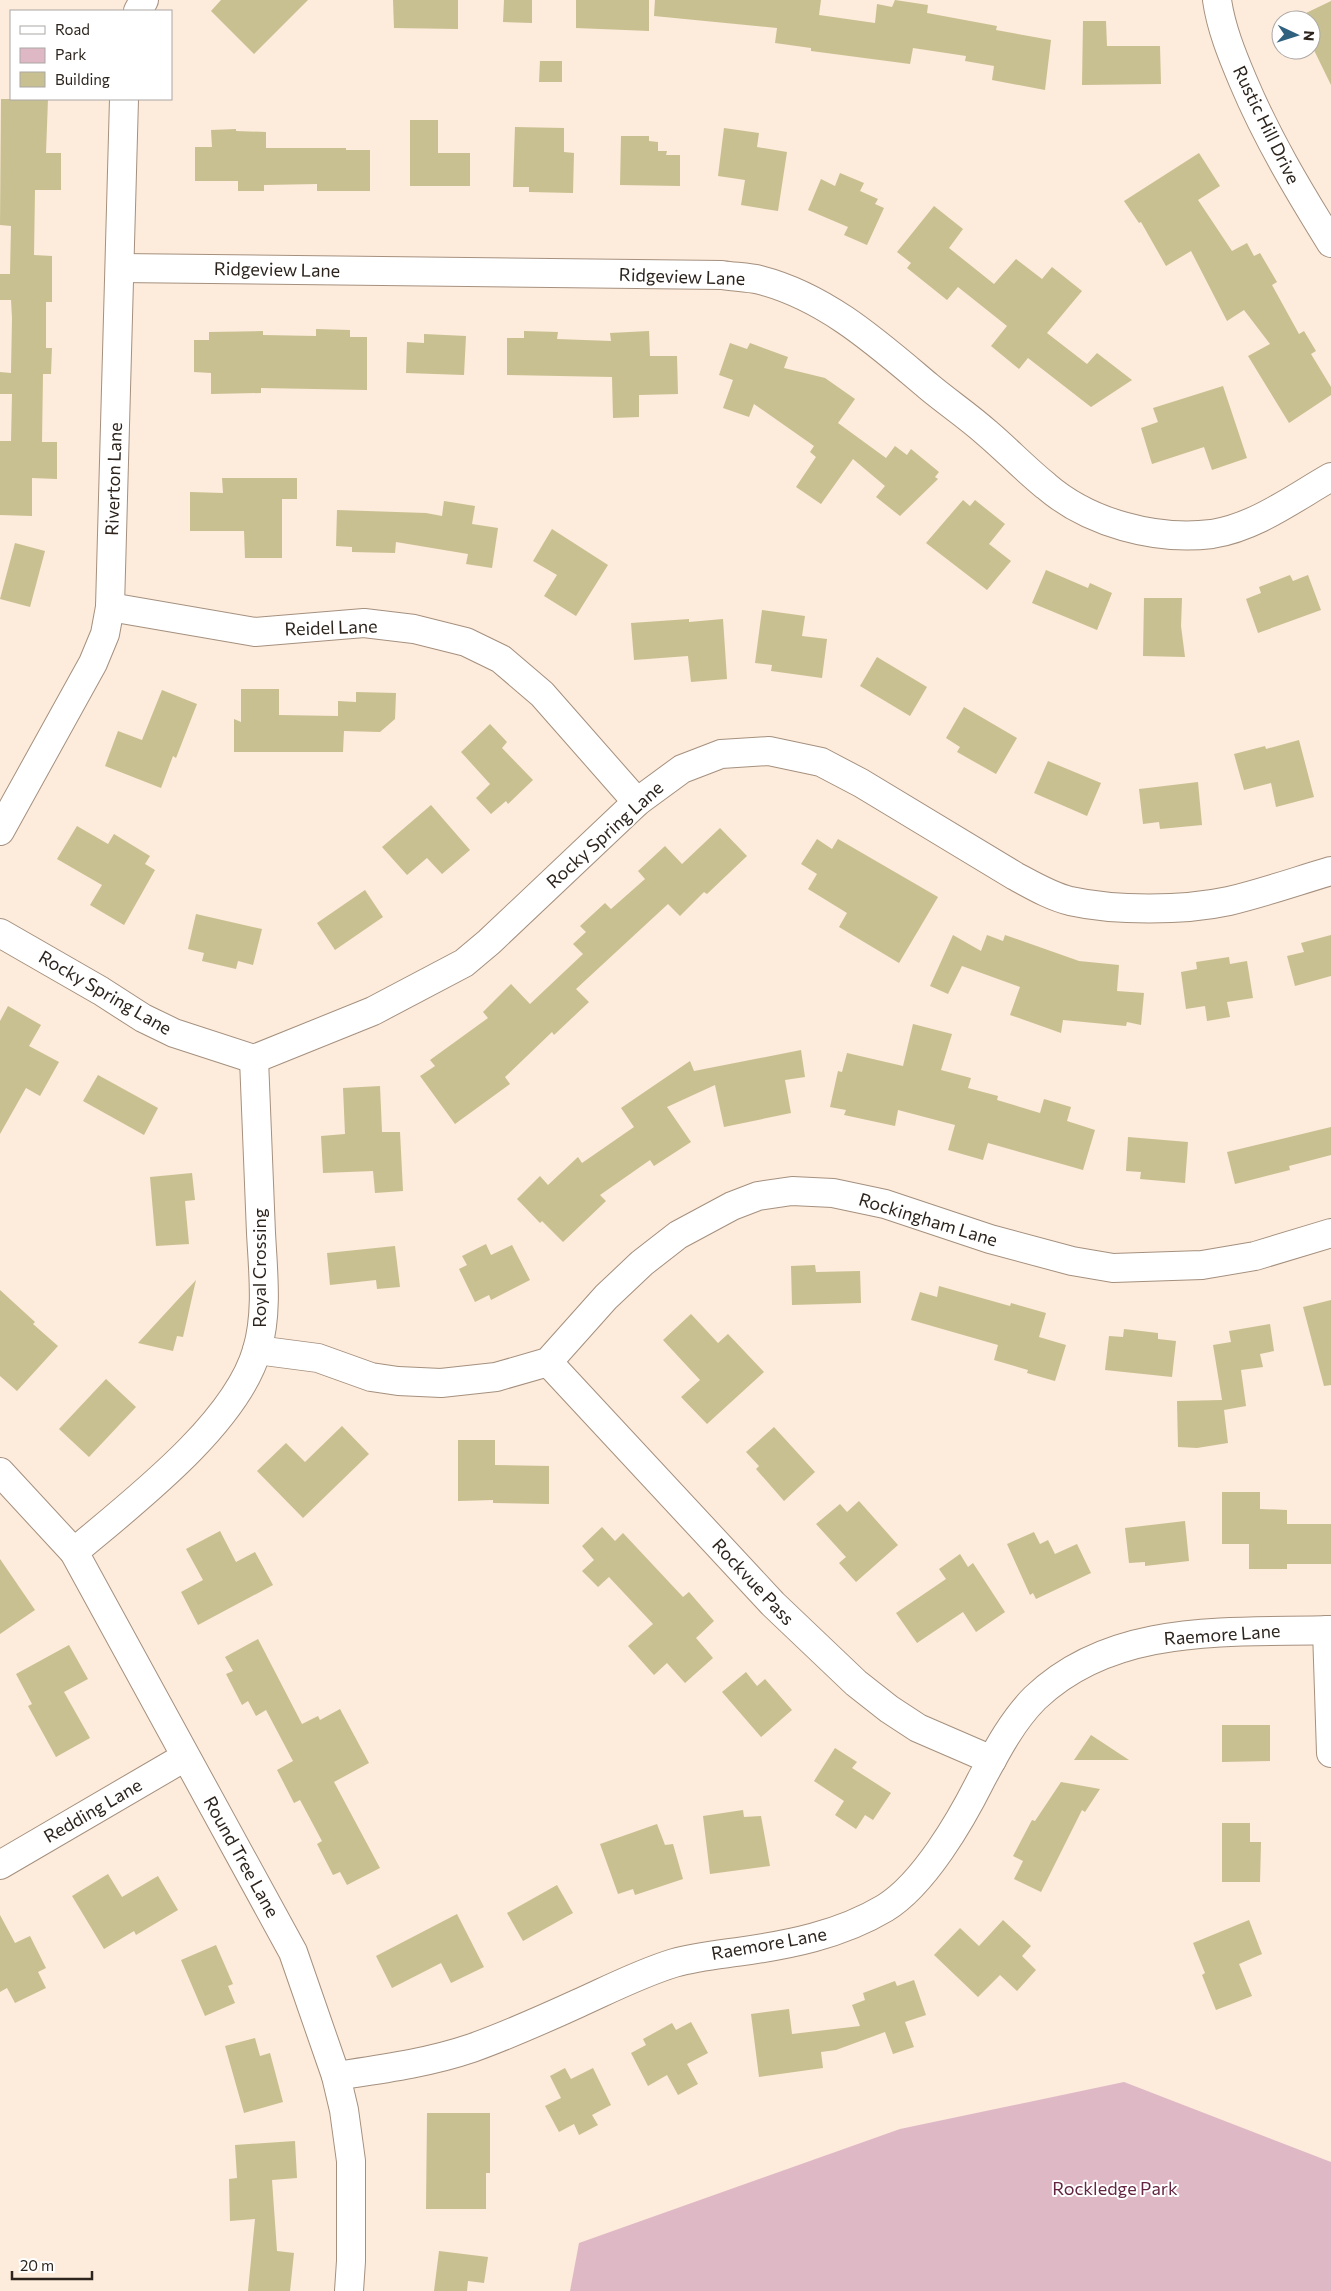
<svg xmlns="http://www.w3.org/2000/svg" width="1331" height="2291" font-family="Commissioner,sans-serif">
<rect width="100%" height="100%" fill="#fdebdb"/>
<!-- green -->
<polygon fill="#dfb8c6" points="1124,2082 1331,2162 1331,2291 570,2291 579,2243 900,2129"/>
<!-- building -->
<g fill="#c8c090">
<polygon points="221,0 308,0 254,54 211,11"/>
<polygon points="393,0 458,0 458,29 394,28"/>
<polygon points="504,0 532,0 532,23 503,22"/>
<polygon points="576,0 649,0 649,31 576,28"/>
<polygon points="655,0 821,0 819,15 875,23 877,4 892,7 895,0 928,5 927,13 997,26 996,30 1051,40 1045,90 992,80 994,66 965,61 966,56 913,48 910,64 811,51 811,48 775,43 777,28 654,16"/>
<polygon points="1331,1 1331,85 1311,44 1311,20 1306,13"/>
<polygon points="1083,21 1106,21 1107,46 1160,46 1161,84 1082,85"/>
<polygon points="540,61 562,61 562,82 539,82"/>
<polygon points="1,99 48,99 46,153 61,153 61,190 35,190 34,255 52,256 52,302 46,302 46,348 52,348 51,374 43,374 42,442 57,442 57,479 32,478 32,516 0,515 0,441 11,441 12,394 0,394 0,372 11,373 12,318 11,300 0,300 0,274 10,274 11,226 0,225"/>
<polygon points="410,120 438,120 438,153 470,153 470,186 410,186"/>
<polygon points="515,127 564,128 564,152 574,153 573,193 529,192 529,187 513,187"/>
<polygon points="724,128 759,133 757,147 787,152 778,211 741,205 745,180 718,176"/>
<polygon points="236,129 236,131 266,132 266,148 346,148 346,150 370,150 370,191 317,191 317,184 264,185 264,191 238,191 238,181 195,181 195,147 212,147 211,130"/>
<polygon points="621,136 649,136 649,141 658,142 658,151 667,151 666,155 680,155 680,186 620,185"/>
<polygon points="1199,153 1220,186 1198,200 1232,251 1247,243 1254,256 1260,253 1277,282 1272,285 1299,334 1304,331 1316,351 1311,354 1331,387 1331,395 1289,423 1248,356 1270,344 1244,310 1227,321 1191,251 1166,266 1141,222 1139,223 1124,201"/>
<polygon points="840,173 864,183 860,191 878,199 875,204 884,208 867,245 844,235 848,227 808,210 821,179 835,186"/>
<polygon points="934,206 963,229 949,248 994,284 1016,259 1042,279 1052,267 1082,291 1047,333 1087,364 1097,353 1132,380 1091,407 1028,358 1019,369 991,346 1007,326 958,287 947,300 907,268 911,263 897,252"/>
<polygon points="316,329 350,330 350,337 367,337 367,390 261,388 261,393 211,394 211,373 194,372 194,340 209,340 209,332 263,331 263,335 316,336"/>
<polygon points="524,331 558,332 557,339 611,341 610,333 649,331 650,356 677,356 678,394 639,395 639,417 613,418 612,377 507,375 507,338 524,338"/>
<polygon points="424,334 466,336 464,375 406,373 407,342 424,343"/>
<polygon points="730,343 747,349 750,343 788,357 784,368 825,378 855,399 838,423 886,458 895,446 907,455 911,449 939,472 935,477 938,479 900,516 876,497 885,486 853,459 821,504 796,487 816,457 810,452 814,446 754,404 749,417 723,408 733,380 719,375"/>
<polygon points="1223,386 1247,458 1212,470 1204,447 1152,464 1141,428 1158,422 1153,408"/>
<polygon points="222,478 297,478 297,499 282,499 282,558 245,558 244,531 190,531 190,492 223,493"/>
<polygon points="963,500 970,506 975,500 1005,524 989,544 1011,561 987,590 926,543"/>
<polygon points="444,501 475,506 472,524 498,528 492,568 466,564 468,554 396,542 395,553 352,552 352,547 336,546 337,510 426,513 442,516"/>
<polygon points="552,529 608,565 576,616 544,596 557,575 533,561"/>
<polygon points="15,543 45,551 30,607 0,599"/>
<polygon points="1046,570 1088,588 1090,583 1112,593 1097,630 1032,603"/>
<polygon points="1290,575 1293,581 1308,575 1321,610 1258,633 1246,599 1261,593 1259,587"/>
<polygon points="1144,598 1182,598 1181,626 1185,657 1143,656"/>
<polygon points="762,610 805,616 802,636 827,639 822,678 771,671 772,665 755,663"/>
<polygon points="689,619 689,622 723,619 727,679 691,682 688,656 634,660 631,623"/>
<polygon points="877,657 927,687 910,716 860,686"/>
<polygon points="241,689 279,689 279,715 338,716 338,701 356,702 356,692 396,693 395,719 380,732 344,731 343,752 234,752 234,719 241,722"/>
<polygon points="162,690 197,704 176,758 173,756 161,788 105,766 118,731 142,740"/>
<polygon points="964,707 1017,738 996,774 957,752 960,747 946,738"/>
<polygon points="490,724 507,742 502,748 533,780 508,804 506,801 491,814 476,798 490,784 461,752"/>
<polygon points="1299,740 1314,797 1276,807 1271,783 1244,790 1234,754 1265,746 1266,749"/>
<polygon points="1048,761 1101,783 1087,816 1034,793"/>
<polygon points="1198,782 1202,825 1160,829 1159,822 1143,824 1139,789"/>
<polygon points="431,805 470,850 442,874 427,858 407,875 382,847"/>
<polygon points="77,826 108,844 114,834 150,856 145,864 155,870 124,925 90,905 102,885 57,859"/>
<polygon points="720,828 747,856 707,894 704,892 680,916 668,904 576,989 589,1002 554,1035 552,1032 505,1077 510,1084 455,1124 420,1076 435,1066 430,1060 488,1018 483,1012 511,984 530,1004 583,954 573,944 586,932 580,926 605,903 611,909 645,879 638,871 665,846 682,864"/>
<polygon points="817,839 832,849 838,839 938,897 899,963 839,927 847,913 808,889 817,874 801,864"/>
<polygon points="365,890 383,917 335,950 317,923"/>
<polygon points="196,914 262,929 253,965 238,961 236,969 202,961 204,953 188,949"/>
<polygon points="953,935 981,951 987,935 1003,941 1005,935 1079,961 1119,965 1117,991 1144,993 1141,1025 1127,1022 1126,1026 1063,1020 1061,1033 1010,1015 1020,987 962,966 948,994 930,986"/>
<polygon points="1331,935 1331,976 1295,986 1287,956 1304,952 1301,943"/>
<polygon points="1229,957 1230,964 1247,961 1253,998 1227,1002 1230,1017 1207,1021 1205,1006 1186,1009 1181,972 1197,969 1196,962"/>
<polygon points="8,1006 41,1025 29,1046 59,1062 40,1096 26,1088 0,1134 0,1021"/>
<polygon points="913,1024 952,1034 941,1070 971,1078 968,1088 998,1096 997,1100 1040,1113 1044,1099 1071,1107 1067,1121 1095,1130 1083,1170 988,1143 983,1160 948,1150 955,1125 898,1110 895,1126 844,1115 846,1110 830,1107 838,1071 842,1072 847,1053 903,1066"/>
<polygon points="801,1050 805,1077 785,1080 791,1113 724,1127 715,1085 667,1107 691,1142 654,1166 650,1160 600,1195 606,1201 563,1242 542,1221 540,1223 517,1199 540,1176 548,1185 578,1157 582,1163 634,1127 621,1108 690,1061 694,1071"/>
<polygon points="98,1075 158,1108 144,1135 83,1101"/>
<polygon points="380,1086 382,1132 400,1132 403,1191 375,1193 373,1171 323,1173 321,1136 345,1134 343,1088"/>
<polygon points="1331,1127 1331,1155 1289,1166 1290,1170 1235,1184 1227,1152"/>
<polygon points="1128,1137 1188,1142 1185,1183 1140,1179 1141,1172 1126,1171"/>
<polygon points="192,1173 195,1200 185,1201 189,1244 156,1246 150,1177"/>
<polygon points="486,1244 491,1255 512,1245 530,1280 491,1300 489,1295 475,1302 459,1269 467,1265 462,1256"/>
<polygon points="395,1246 400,1287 377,1289 376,1280 330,1285 327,1253"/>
<polygon points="815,1265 816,1272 860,1271 861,1303 792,1305 791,1266"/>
<polygon points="196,1280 183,1337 177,1336 173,1351 138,1343"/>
<polygon points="939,1286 1010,1306 1011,1303 1046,1313 1039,1337 1066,1345 1055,1381 1027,1373 1028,1370 994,1360 998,1345 911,1320 920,1292 937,1297"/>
<polygon points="0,1290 35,1322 33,1324 58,1346 17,1391 0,1376"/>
<polygon points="1331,1300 1331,1385 1324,1386 1303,1307"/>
<polygon points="691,1314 718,1343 728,1334 764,1372 707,1424 681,1397 700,1380 663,1340"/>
<polygon points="1270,1324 1274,1351 1260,1354 1263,1367 1241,1370 1246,1406 1224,1410 1228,1443 1197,1448 1178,1447 1177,1401 1222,1400 1213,1345 1231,1342 1229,1331"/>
<polygon points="1124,1329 1158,1333 1158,1339 1176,1341 1172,1377 1105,1370 1109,1336 1123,1337"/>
<polygon points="106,1379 136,1407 89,1457 59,1429"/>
<polygon points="342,1426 369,1454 303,1518 257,1471 286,1443 305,1462"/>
<polygon points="774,1427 815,1472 784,1501 756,1469 759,1466 746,1452"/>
<polygon points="458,1440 495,1440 495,1465 549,1466 549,1504 493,1503 493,1500 458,1501"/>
<polygon points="1222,1492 1260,1492 1260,1509 1287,1510 1287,1524 1331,1524 1331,1564 1287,1564 1287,1569 1249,1569 1249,1544 1222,1544"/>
<polygon points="859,1501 898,1545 856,1582 839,1563 846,1557 816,1524 840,1504 847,1512"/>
<polygon points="1185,1521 1189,1561 1145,1566 1145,1562 1129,1563 1125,1528"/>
<polygon points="602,1527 615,1541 623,1533 683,1597 689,1592 714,1621 696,1638 713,1658 685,1683 667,1663 654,1675 628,1646 653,1624 609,1577 598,1587 582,1571 594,1560 582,1546"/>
<polygon points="220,1531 236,1562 255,1552 273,1585 198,1625 181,1592 203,1580 186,1549"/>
<polygon points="1034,1532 1040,1544 1048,1540 1055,1554 1077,1544 1091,1573 1036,1599 1033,1593 1030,1595 1007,1544"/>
<polygon points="960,1554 968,1567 973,1563 1005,1612 976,1632 963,1612 917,1643 896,1613 946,1579 939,1569"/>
<polygon points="0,1559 35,1610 0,1634"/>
<polygon points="258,1639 302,1724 318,1716 320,1720 340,1709 369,1763 334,1782 380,1868 347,1885 340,1872 333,1875 317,1844 322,1841 300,1800 294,1803 277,1770 293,1761 266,1710 256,1716 248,1701 242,1705 226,1674 233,1671 225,1657"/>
<polygon points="69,1645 88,1679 64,1692 90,1738 56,1757 28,1706 32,1704 16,1674"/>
<polygon points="746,1672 757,1686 765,1679 792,1710 761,1737 722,1692"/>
<polygon points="1222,1725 1270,1725 1270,1761 1222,1762"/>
<polygon points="1091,1735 1129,1760 1074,1760"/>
<polygon points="835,1748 857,1762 852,1768 891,1793 873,1820 865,1815 856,1829 835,1815 844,1801 814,1781"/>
<polygon points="1061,1782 1100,1789 1085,1812 1082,1810 1041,1892 1014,1879 1023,1861 1013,1856 1032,1820 1035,1821"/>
<polygon points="743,1810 744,1817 761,1816 770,1866 710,1874 703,1816"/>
<polygon points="1222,1823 1250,1823 1250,1842 1261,1842 1260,1882 1222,1882"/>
<polygon points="657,1824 665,1845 673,1844 683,1879 635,1895 633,1889 618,1894 600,1844"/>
<polygon points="108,1874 122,1897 158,1876 178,1910 136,1935 134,1931 104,1949 72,1896"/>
<polygon points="557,1885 573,1913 523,1941 507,1913"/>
<polygon points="457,1914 484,1967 451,1983 441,1963 392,1988 376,1956"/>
<polygon points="0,1915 15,1943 30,1936 46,1968 38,1972 46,1988 15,2003 7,1988 0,1992"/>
<polygon points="1003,1920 1031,1946 1022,1956 1036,1970 1017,1991 1000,1975 978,1997 934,1955 960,1928 979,1946"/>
<polygon points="1249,1920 1262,1954 1239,1964 1252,1996 1216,2010 1202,1975 1205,1973 1193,1943"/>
<polygon points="216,1945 233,1984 228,1986 235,2003 205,2016 181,1960"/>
<polygon points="914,1980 926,2015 905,2022 914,2047 893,2054 885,2032 836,2050 821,2052 823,2068 759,2077 751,2014 789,2009 792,2034 860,2026 852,2005 865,2000 863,1993 895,1981 897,1986"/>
<polygon points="691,2022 708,2053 687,2064 698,2084 678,2095 667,2075 648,2086 631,2053 646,2045 643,2039 672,2023 676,2030"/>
<polygon points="255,2038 260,2056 270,2053 283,2102 244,2113 225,2046"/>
<polygon points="565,2068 571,2079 593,2068 611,2105 592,2115 598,2125 579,2135 574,2124 559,2132 545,2106 561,2098 550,2076"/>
<polygon points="427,2113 490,2113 490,2173 486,2173 486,2209 426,2209"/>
<polygon points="295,2141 297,2178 272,2180 277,2251 294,2253 290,2291 248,2291 255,2219 230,2221 229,2179 237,2178 235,2145"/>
<polygon points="439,2251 488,2257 484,2283 468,2281 467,2291 434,2291"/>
</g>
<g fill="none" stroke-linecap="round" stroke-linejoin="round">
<defs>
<g id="street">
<path d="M1217 0C1221 28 1232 55 1243 81 1267 138 1298 190 1331 243"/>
<polyline points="138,11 144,0"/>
<path d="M120 268 722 275C734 277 748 277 760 280 826 297 877 343 928 386 947 402 968 416 987 433 1007 450 1025 469 1046 486 1089 523 1156 541 1212 534 1256 527 1294 498 1331 477"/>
<polyline points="110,607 255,632 364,623 414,629 466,642 501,659 542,694 637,802"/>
<polyline points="0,831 93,663 105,634 110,607 124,99"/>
<path d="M0 933 101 991 143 1018 174 1033 254 1059 373 1011 464 963 489 942 637 802 682 769 721 754 769 751 821 762 861 783 1015 876C1032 885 1050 896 1070 901 1115 911 1183 911 1229 901 1263 893 1297 881 1331 871"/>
<polyline points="257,1350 318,1358 371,1377 398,1381 441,1383 496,1377 548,1362 606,1297 642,1263 678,1235 732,1206 758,1196 792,1191 833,1193 885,1204 990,1239 1072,1261 1113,1268 1202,1265 1255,1256 1331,1233"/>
<polyline points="548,1362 773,1604 856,1683 889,1709 918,1728 992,1760"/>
<polyline points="0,1472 74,1552 293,1952 336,2076 344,2110 351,2161 351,2261 349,2291"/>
<path d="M74 1552C132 1503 236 1424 257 1350 268 1313 263 1271 261 1233 259 1175 256 1117 254 1059"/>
<polyline points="1327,1630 1331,1753"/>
<polyline points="0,1865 185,1757"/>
<path d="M336 2076C382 2069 428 2063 472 2048 508 2035 544 2019 579 2003 610 1989 641 1973 674 1963 695 1957 715 1955 737 1952 788 1945 840 1935 885 1908 924 1884 961 1820 981 1780 996 1752 1012 1721 1035 1698 1114 1622 1230 1633 1331 1630"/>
</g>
</defs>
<!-- street casing -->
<use href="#street" stroke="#a5907e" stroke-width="30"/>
<!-- street -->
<use href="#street" stroke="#fff" stroke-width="28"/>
</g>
<g text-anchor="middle" stroke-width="4" stroke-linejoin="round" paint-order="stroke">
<!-- street labels -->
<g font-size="18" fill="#2c241d" stroke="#fff">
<text transform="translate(1266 125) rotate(64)" y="6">Rustic Hill Drive</text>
<text transform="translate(277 270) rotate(1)" y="6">Ridgeview Lane</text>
<text transform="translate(682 277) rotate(2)" y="6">Ridgeview Lane</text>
<text transform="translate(114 479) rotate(-88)" y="6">Riverton Lane</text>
<text transform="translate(331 628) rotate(-2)" y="6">Reidel Lane</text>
<text transform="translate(605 835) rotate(-42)" y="6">Rocky Spring Lane</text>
<text transform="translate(105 993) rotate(30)" y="6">Rocky Spring Lane</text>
<text transform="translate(928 1220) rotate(17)" y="6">Rockingham Lane</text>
<text transform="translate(260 1268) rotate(-90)" y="6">Royal Crossing</text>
<text transform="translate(753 1582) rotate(47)" y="6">Rockvue Pass</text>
<text transform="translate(1222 1635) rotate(-4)" y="6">Raemore Lane</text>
<text transform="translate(93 1811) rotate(-30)" y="6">Redding Lane</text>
<text transform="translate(241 1857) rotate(61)" y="6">Round Tree Lane</text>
<text transform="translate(769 1944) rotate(-10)" y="6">Raemore Lane</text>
</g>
<!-- park labels -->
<g font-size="18" fill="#632541" stroke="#fff">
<text x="1115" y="2195">Rockledge Park</text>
</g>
</g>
<!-- legend -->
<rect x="10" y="10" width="162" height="90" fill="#ffffff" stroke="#aba7a5"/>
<rect x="20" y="26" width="25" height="8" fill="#ffffff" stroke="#aba7a5"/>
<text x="55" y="35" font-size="15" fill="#2c241d">Road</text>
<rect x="20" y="48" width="25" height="15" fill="#dfb8c6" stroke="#aba7a5"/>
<text x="55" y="60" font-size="15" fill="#2c241d">Park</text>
<rect x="20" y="72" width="25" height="15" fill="#c8c090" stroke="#aba7a5"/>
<text x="55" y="85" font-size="15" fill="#2c241d">Building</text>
<!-- north arrow -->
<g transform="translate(1296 35) rotate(94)"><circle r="24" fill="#ffffff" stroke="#aba7a5"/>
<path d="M0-4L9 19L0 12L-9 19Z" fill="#30617f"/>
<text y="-8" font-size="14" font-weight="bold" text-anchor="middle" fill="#2c241d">N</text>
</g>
<!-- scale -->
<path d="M12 2271v8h80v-8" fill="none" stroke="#2c241d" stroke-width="2.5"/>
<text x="20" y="2271" font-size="15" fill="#2c241d" stroke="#ffffff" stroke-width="4" paint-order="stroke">20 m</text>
</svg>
